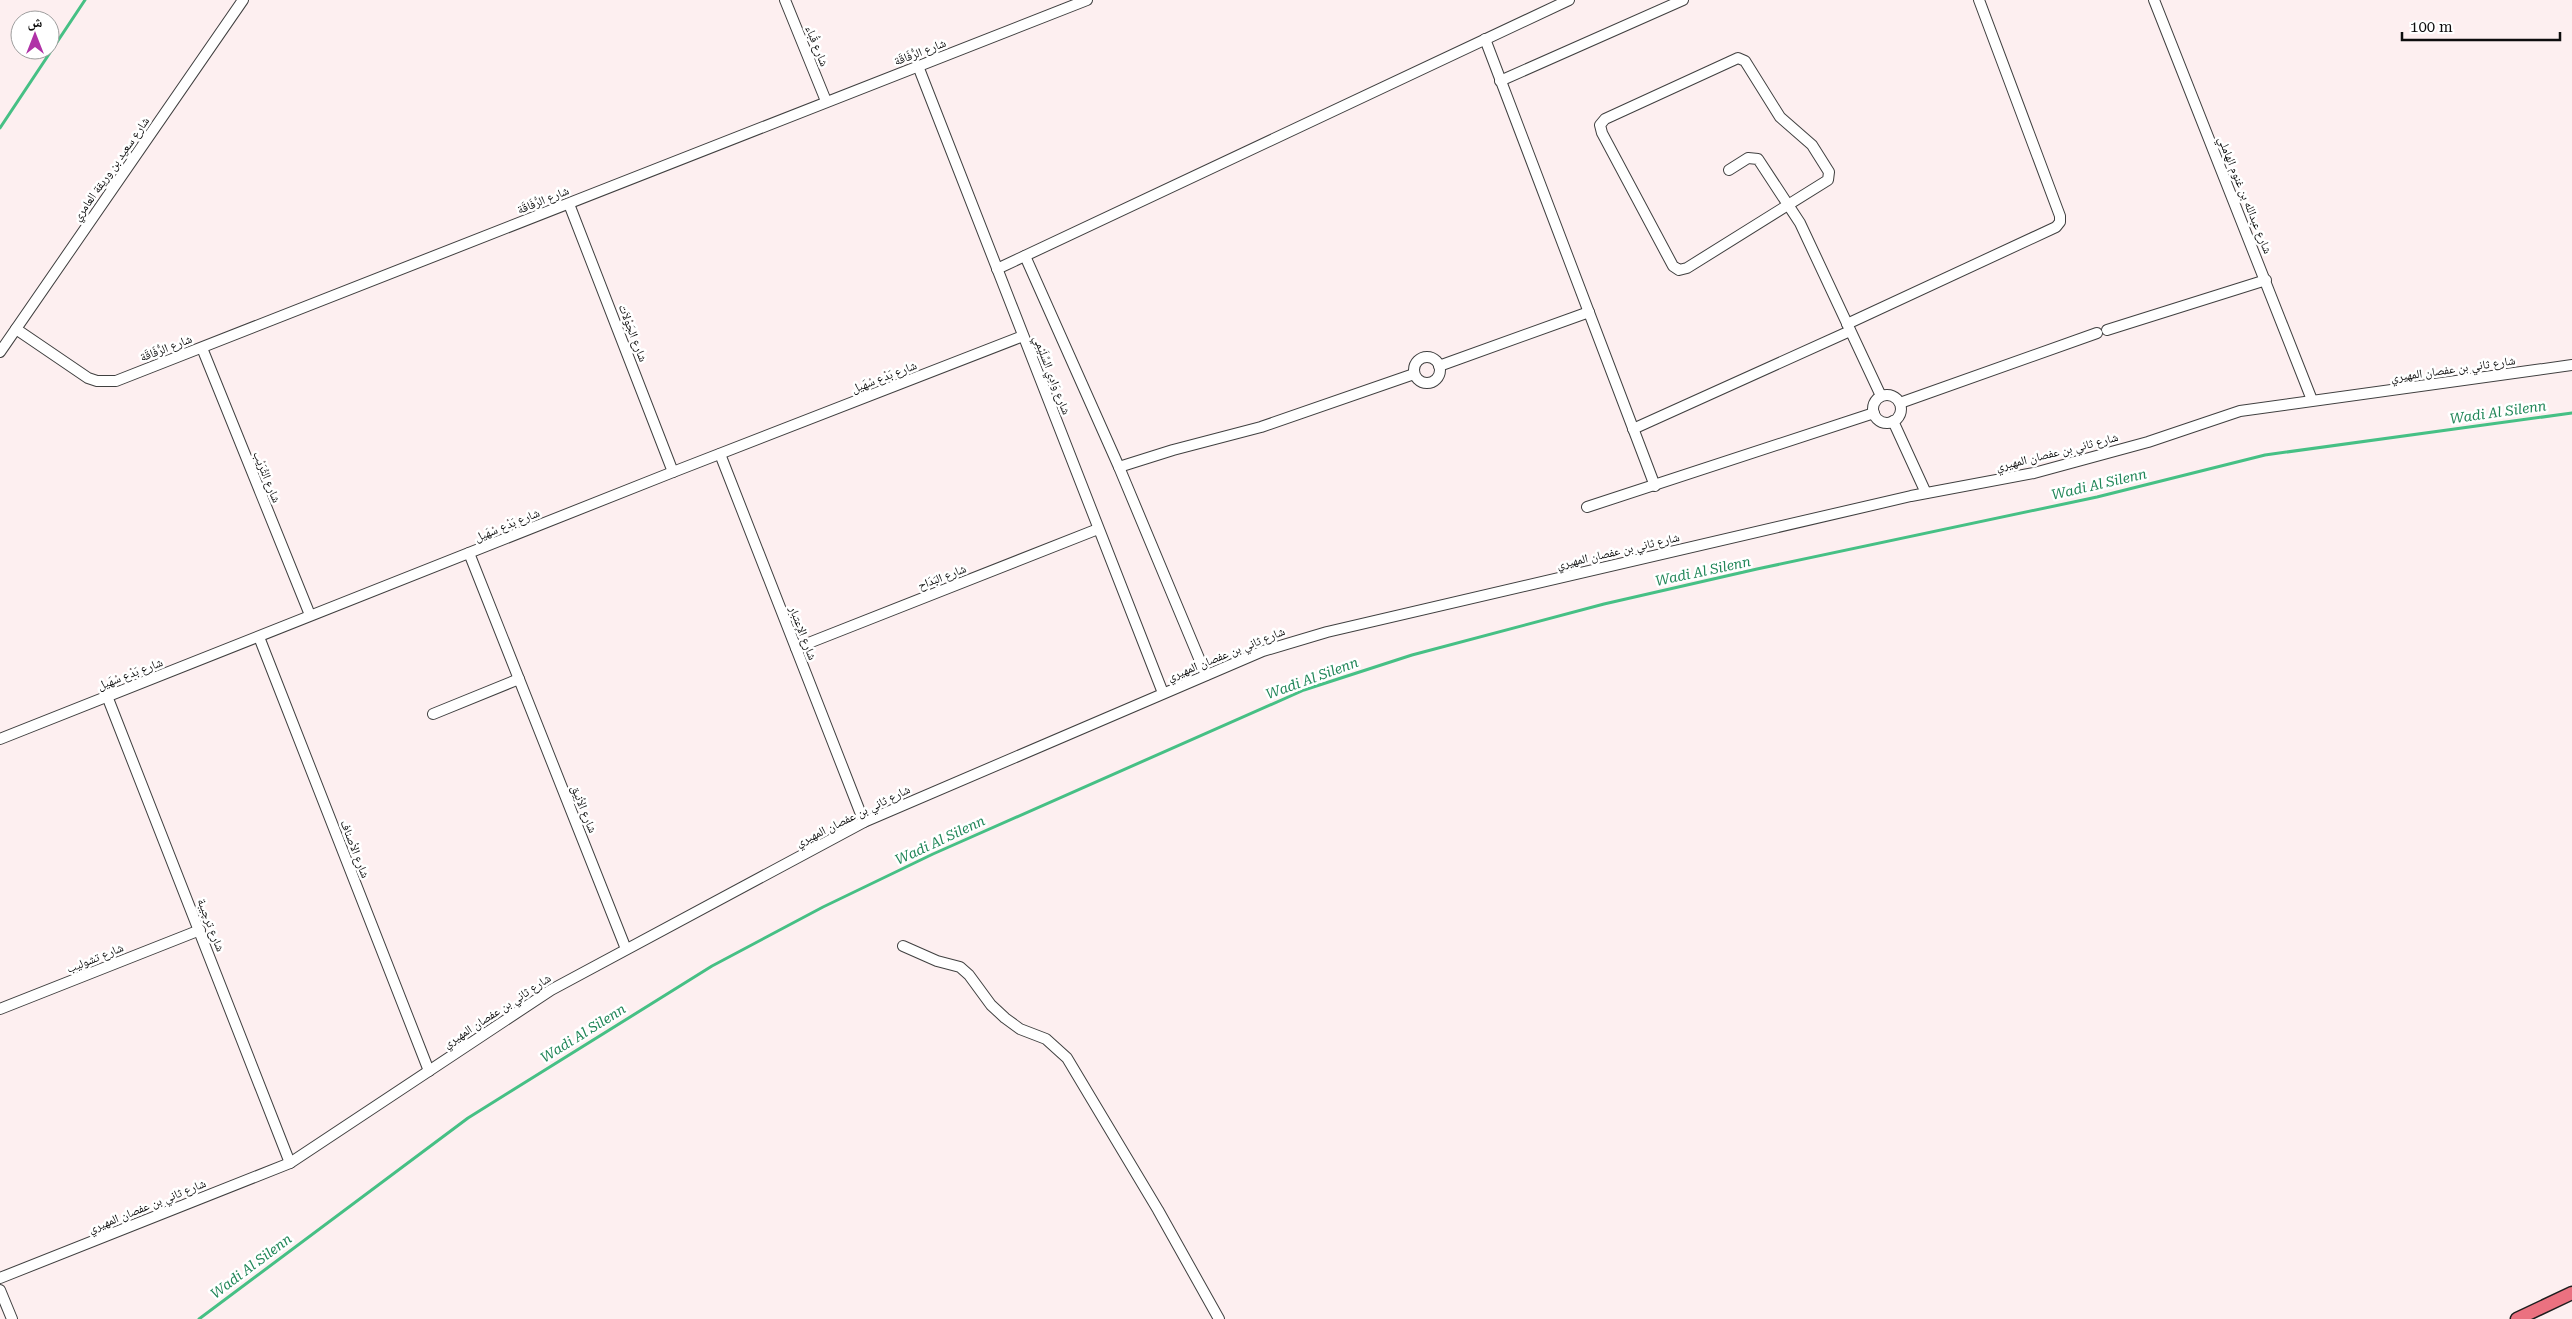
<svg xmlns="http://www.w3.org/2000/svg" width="2572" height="1319" font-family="'Roboto Serif','Noto Naskh Arabic',serif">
<rect width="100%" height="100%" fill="#fdeff0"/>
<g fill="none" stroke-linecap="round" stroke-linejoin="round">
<!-- stream -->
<g stroke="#46c085" stroke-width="3">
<polyline points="0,128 85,0"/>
<polyline points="199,1319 468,1118 712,966 823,907 933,854 1304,690 1412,655 1604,604 1757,569 2097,497 2265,455 2572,413"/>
</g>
<defs>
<g id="minor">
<polyline points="785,0 826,101"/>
<polyline points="2154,0 2312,400"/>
<polyline points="1485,39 1655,486"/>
<polygon points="1738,58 1745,61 1780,117 1812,145 1829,172 1828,180 1687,268 1679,270 1673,266 1602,133 1600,125 1605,119"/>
<polyline points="918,66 1163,693"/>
<polyline points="1500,81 1683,0"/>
<polyline points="1729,170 1748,158 1758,159 1800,223 1881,396"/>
<polyline points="569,204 673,472"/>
<polyline points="1025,256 1119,467 1206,675"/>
<polyline points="997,269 1569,0"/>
<polyline points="1847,324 2056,227 2060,222 2060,216 1979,0"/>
<polyline points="16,329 88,378 97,381 116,381 1087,0"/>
<polyline points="2107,330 2266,280"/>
<polyline points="202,348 310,615"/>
<polyline points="0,352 243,0"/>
<circle cx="1427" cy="370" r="13"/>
<polyline points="1439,366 1589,312"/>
<circle cx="1887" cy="409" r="14"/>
<polyline points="1900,403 2097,333"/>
<polyline points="1893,421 1926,493"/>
<polyline points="1633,429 1850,331"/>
<polyline points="720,454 864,822"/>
<polyline points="1119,467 1173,450 1261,427 1414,374"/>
<polyline points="1587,507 1874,413"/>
<polyline points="469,553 626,949"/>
<polyline points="259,637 429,1071"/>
<polyline points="796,648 1098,529"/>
<polyline points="107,696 290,1163"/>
<polyline points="433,714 519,679"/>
<polyline points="0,739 673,472 1023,336"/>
<polyline points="903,946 937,961 960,967 969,975 991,1005 1005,1018 1020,1029 1046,1039 1067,1058 1158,1210 1219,1319"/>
<polyline points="0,1009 200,930"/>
<polyline points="0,1278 290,1163 551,990 864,822 1263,651 1327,632 1911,496 2034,473 2148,442 2240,411 2572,365"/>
<polyline points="0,1290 12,1319"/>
</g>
<polyline id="major" points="2517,1319 2572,1293"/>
</defs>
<!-- minor casing -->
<use href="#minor" stroke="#404040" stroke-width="12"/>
<!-- major casing -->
<use href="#major" stroke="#1e1e1e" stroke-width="15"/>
<!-- minor -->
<use href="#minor" stroke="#fff" stroke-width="10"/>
<!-- major -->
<use href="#major" stroke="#eb7180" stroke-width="12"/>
</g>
<g text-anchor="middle" stroke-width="5" stroke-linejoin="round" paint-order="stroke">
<!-- street labels -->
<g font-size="12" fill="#0d0d0d" stroke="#fff">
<text transform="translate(817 46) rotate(68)" y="4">شارع قُباء</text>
<text transform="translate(920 52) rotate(-21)" y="4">شارع الرُّفَاقَة</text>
<text transform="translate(111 169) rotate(-55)" y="4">شارع سعيد بن وريقة العامري</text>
<text transform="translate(2245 195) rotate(68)" y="4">شارع عبدالله بن غنوم الهاملي</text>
<text transform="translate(543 200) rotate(-22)" y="4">شارع الرُّفَاقَة</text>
<text transform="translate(633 333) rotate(69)" y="4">شارع الجَوْلاَت</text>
<text transform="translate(166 348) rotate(-21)" y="4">شارع الرُّفَاقَة</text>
<text transform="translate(2453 369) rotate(-8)" y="4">شارع ثاني بن عفصان المهيري</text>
<text transform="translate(1052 375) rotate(69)" y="4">شارع وَادِي السِّلَيْمِي</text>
<text transform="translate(884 377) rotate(-21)" y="4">شارع بَدْع سْهَيل</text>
<text transform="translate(2057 452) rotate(-14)" y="4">شارع ثاني بن عفصان المهيري</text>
<text transform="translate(267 477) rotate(68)" y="4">شارع الثُرَيْب</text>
<text transform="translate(507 525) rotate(-22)" y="4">شارع بَدْع سْهَيل</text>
<text transform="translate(1618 551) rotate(-13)" y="4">شارع ثاني بن عفصان المهيري</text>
<text transform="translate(942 577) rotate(-21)" y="4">شارع البَدَاح</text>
<text transform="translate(803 633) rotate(69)" y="4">شارع الإعتبار</text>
<text transform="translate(1226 654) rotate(-22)" y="4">شارع ثاني بن عفصان المهيري</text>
<text transform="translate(130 674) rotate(-21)" y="4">شارع بَدْع سْهَيل</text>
<text transform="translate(584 809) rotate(68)" y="4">شارع الأنِيق</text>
<text transform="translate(853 816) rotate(-26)" y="4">شارع ثاني بن عفصان المهيري</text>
<text transform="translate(355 849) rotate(69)" y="4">شارع الأصناف</text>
<text transform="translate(211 925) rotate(69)" y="4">شارع ترچيبة</text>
<text transform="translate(95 958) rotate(-22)" y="4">شارع تشوليب</text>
<text transform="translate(497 1011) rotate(-33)" y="4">شارع ثاني بن عفصان المهيري</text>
<text transform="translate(147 1206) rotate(-22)" y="4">شارع ثاني بن عفصان المهيري</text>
</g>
<!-- water labels -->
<g font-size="14" font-style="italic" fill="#208658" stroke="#fff">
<text transform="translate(2498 412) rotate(-8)" y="5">Wadi Al Silenn</text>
<text transform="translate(2099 484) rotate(-13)" y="5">Wadi Al Silenn</text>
<text transform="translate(1703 571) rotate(-12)" y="5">Wadi Al Silenn</text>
<text transform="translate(1312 678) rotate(-20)" y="5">Wadi Al Silenn</text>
<text transform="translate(940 840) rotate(-25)" y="5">Wadi Al Silenn</text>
<text transform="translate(583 1033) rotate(-32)" y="5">Wadi Al Silenn</text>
<text transform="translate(251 1266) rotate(-37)" y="5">Wadi Al Silenn</text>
</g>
</g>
<!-- north arrow -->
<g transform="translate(35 35)"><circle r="24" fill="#ffffff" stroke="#9e9e9e"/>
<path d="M0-4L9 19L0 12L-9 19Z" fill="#b032a7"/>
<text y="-8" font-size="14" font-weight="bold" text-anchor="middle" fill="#0d0d0d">ش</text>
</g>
<!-- scale -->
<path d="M2402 32v8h158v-8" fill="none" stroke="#0d0d0d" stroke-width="2.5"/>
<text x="2410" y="32" font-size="15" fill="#0d0d0d" stroke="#ffffff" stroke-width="4" paint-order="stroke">100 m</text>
</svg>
